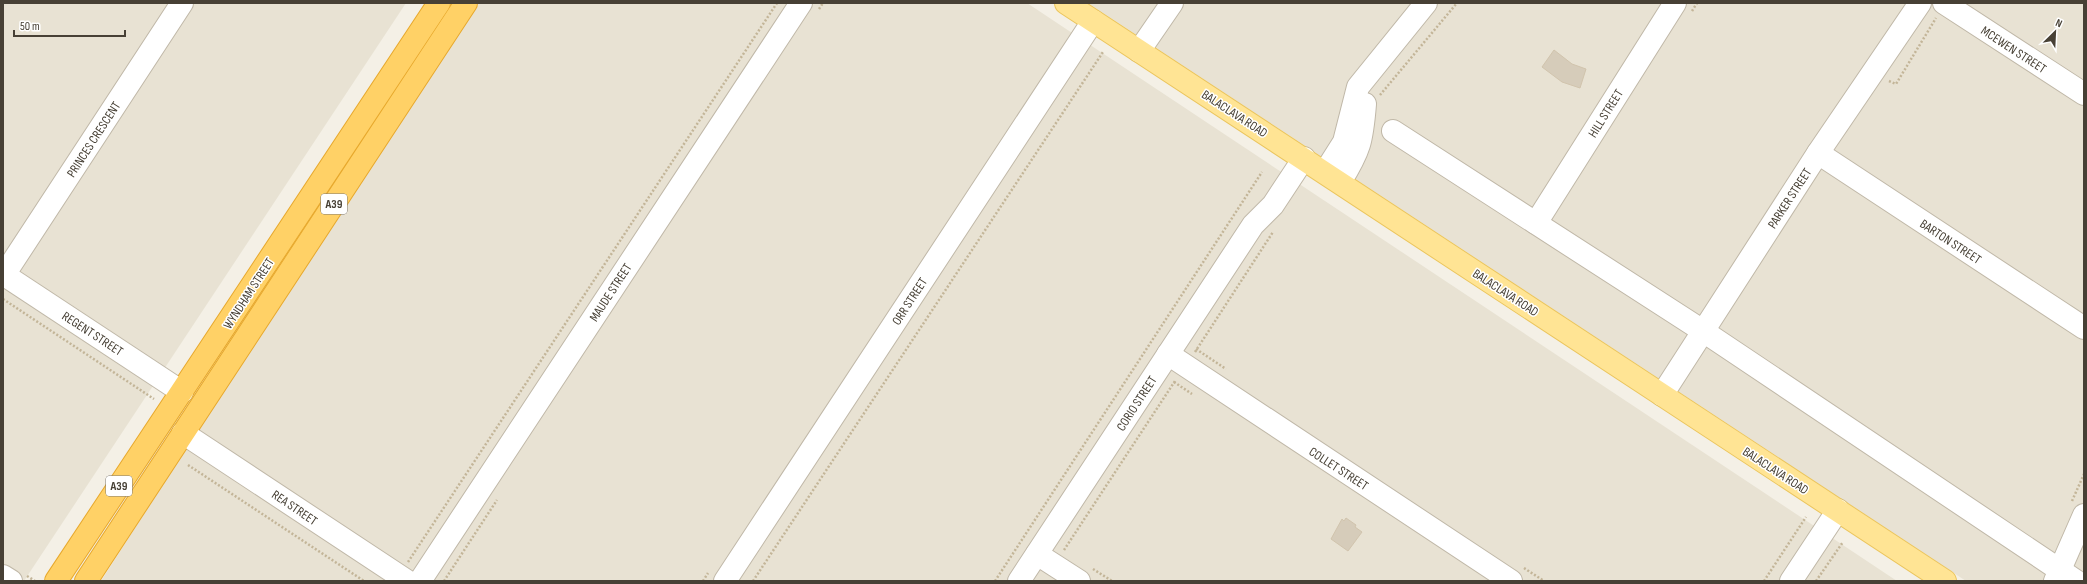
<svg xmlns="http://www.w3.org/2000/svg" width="2087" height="584" font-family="'Sofia Sans Condensed',sans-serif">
<rect width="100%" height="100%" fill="#f4f0e6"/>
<!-- residential -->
<g fill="#e8e2d3">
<polygon points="3,3 406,3 24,581 3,581"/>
<polygon points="472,3 1027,3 1897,581 101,581"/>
<polygon points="1088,3 2084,3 2084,581 1966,581"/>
</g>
<!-- building -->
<g fill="#d6ccba" stroke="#d1c4ad">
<polygon points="1554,50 1572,64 1586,69 1580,88 1562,82 1542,67"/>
<polygon points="1346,518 1356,525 1355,527 1362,532 1348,551 1331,539 1342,519 1344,521"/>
</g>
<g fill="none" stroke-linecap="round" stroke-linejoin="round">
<defs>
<g id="minor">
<polyline points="1944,3 2084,94"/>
<polyline points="1139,51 1172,3"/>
<polyline points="1393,131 1703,331 2076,581"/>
<polyline points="1818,153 2084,328"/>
<polyline points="1325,172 1344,142 1358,87 1426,3"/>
<path d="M1340 182C1360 150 1362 141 1365 104"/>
<polyline points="1536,223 1675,3"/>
<polyline points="3,274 182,392"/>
<polyline points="4,275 182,3"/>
<polyline points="1168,354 1511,581"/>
<polyline points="1662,395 1818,153 1920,3"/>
<polyline points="183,433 407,581"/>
<polyline points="1037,554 1079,581"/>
<polyline points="3,576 11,581"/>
<polyline points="420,581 801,3"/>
<polyline points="725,581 1093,21"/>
<polyline points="1019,581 1253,225 1273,205 1304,158"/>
<polyline points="1791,581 1838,510"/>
<polyline points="2055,581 2084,515"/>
</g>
<polyline id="major" points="1066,3 1945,581"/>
<g id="highway">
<polyline points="56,581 439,3"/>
<polyline points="86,581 466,3"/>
</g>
</defs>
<!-- minor casing -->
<use href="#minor" stroke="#c0b8a8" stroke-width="24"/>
<!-- major casing -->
<use href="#major" stroke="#ebc55d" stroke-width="24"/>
<!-- highway casing -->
<use href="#highway" stroke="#e7a82d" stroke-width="24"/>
<!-- path -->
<g stroke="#c3b598" stroke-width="2.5" stroke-dasharray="2 2" stroke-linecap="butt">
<polyline points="819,9 823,3"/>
<polyline points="1692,11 1697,3"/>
<polyline points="1889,81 1896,84 1936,18"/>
<polyline points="1380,95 1457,3"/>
<polyline points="3,299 154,399"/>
<polyline points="1196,349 1226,369"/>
<polyline points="1195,352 1273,232"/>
<polyline points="1174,382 1192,394"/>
<polyline points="188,465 364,581"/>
<polyline points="2072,501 2084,474"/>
<polyline points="1064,550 1175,381"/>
<polyline points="408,562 777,3"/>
<polyline points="1524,568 1544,581"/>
<polyline points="1093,569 1112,581"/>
<polyline points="27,576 35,581"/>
<polyline points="444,581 497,500"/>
<polyline points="703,581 708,573"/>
<polyline points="753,581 1103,52"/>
<polyline points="995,581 1262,172"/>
<polyline points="1764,581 1806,517"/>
<polyline points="1816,581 1843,542"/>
</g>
<!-- minor -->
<use href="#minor" stroke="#fff" stroke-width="22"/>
<!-- major -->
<use href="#major" stroke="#ffe494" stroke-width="22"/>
<!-- highway -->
<use href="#highway" stroke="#ffd166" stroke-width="22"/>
</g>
<g text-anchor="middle" stroke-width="3" stroke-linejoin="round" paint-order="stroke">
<!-- shield labels -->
<g fill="#fff" stroke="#7e7972" stroke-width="1">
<rect x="321" y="194" width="26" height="20" rx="3"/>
<rect x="106" y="476" width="26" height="20" rx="3"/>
</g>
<g font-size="12" font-weight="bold" fill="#474035">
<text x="334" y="208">A39</text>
<text x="119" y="490">A39</text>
</g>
<!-- street labels -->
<g font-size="13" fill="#474035" stroke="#fff">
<text transform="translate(2014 49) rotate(33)" y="5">MCEWEN STREET</text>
<text transform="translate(1235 113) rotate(33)" y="5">BALACLAVA ROAD</text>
<text transform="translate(1605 113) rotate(-58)" y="5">HILL STREET</text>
<text transform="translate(93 139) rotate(-57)" y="5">PRINCES CRESCENT</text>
<text transform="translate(1789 198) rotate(-57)" y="5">PARKER STREET</text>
<text transform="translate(1951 241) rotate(33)" y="5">BARTON STREET</text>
<text transform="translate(610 292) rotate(-57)" y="5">MAUDE STREET</text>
<text transform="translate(1506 292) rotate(33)" y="5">BALACLAVA ROAD</text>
<text transform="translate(248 293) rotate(-57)" y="5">WYNDHAM STREET</text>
<text transform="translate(909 301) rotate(-57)" y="5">ORR STREET</text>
<text transform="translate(93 333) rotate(33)" y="5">REGENT STREET</text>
<text transform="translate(1136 403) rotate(-57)" y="5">CORIO STREET</text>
<text transform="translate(1339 468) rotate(33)" y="5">COLLET STREET</text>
<text transform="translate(1776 470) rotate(33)" y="5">BALACLAVA ROAD</text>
<text transform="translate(295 507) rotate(34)" y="5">REA STREET</text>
</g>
</g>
<!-- border -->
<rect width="2087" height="584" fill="none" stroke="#474035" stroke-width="8"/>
<!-- north arrow -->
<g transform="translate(2055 32) rotate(24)" stroke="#ffffff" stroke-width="3" paint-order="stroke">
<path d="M0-3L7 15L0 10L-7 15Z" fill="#474035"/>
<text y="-6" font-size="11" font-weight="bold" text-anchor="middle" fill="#474035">N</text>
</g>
<!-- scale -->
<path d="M14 30v6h111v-6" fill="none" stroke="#474035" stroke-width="2"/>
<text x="20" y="30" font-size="12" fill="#474035" stroke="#ffffff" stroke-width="3" paint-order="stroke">50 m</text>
</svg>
